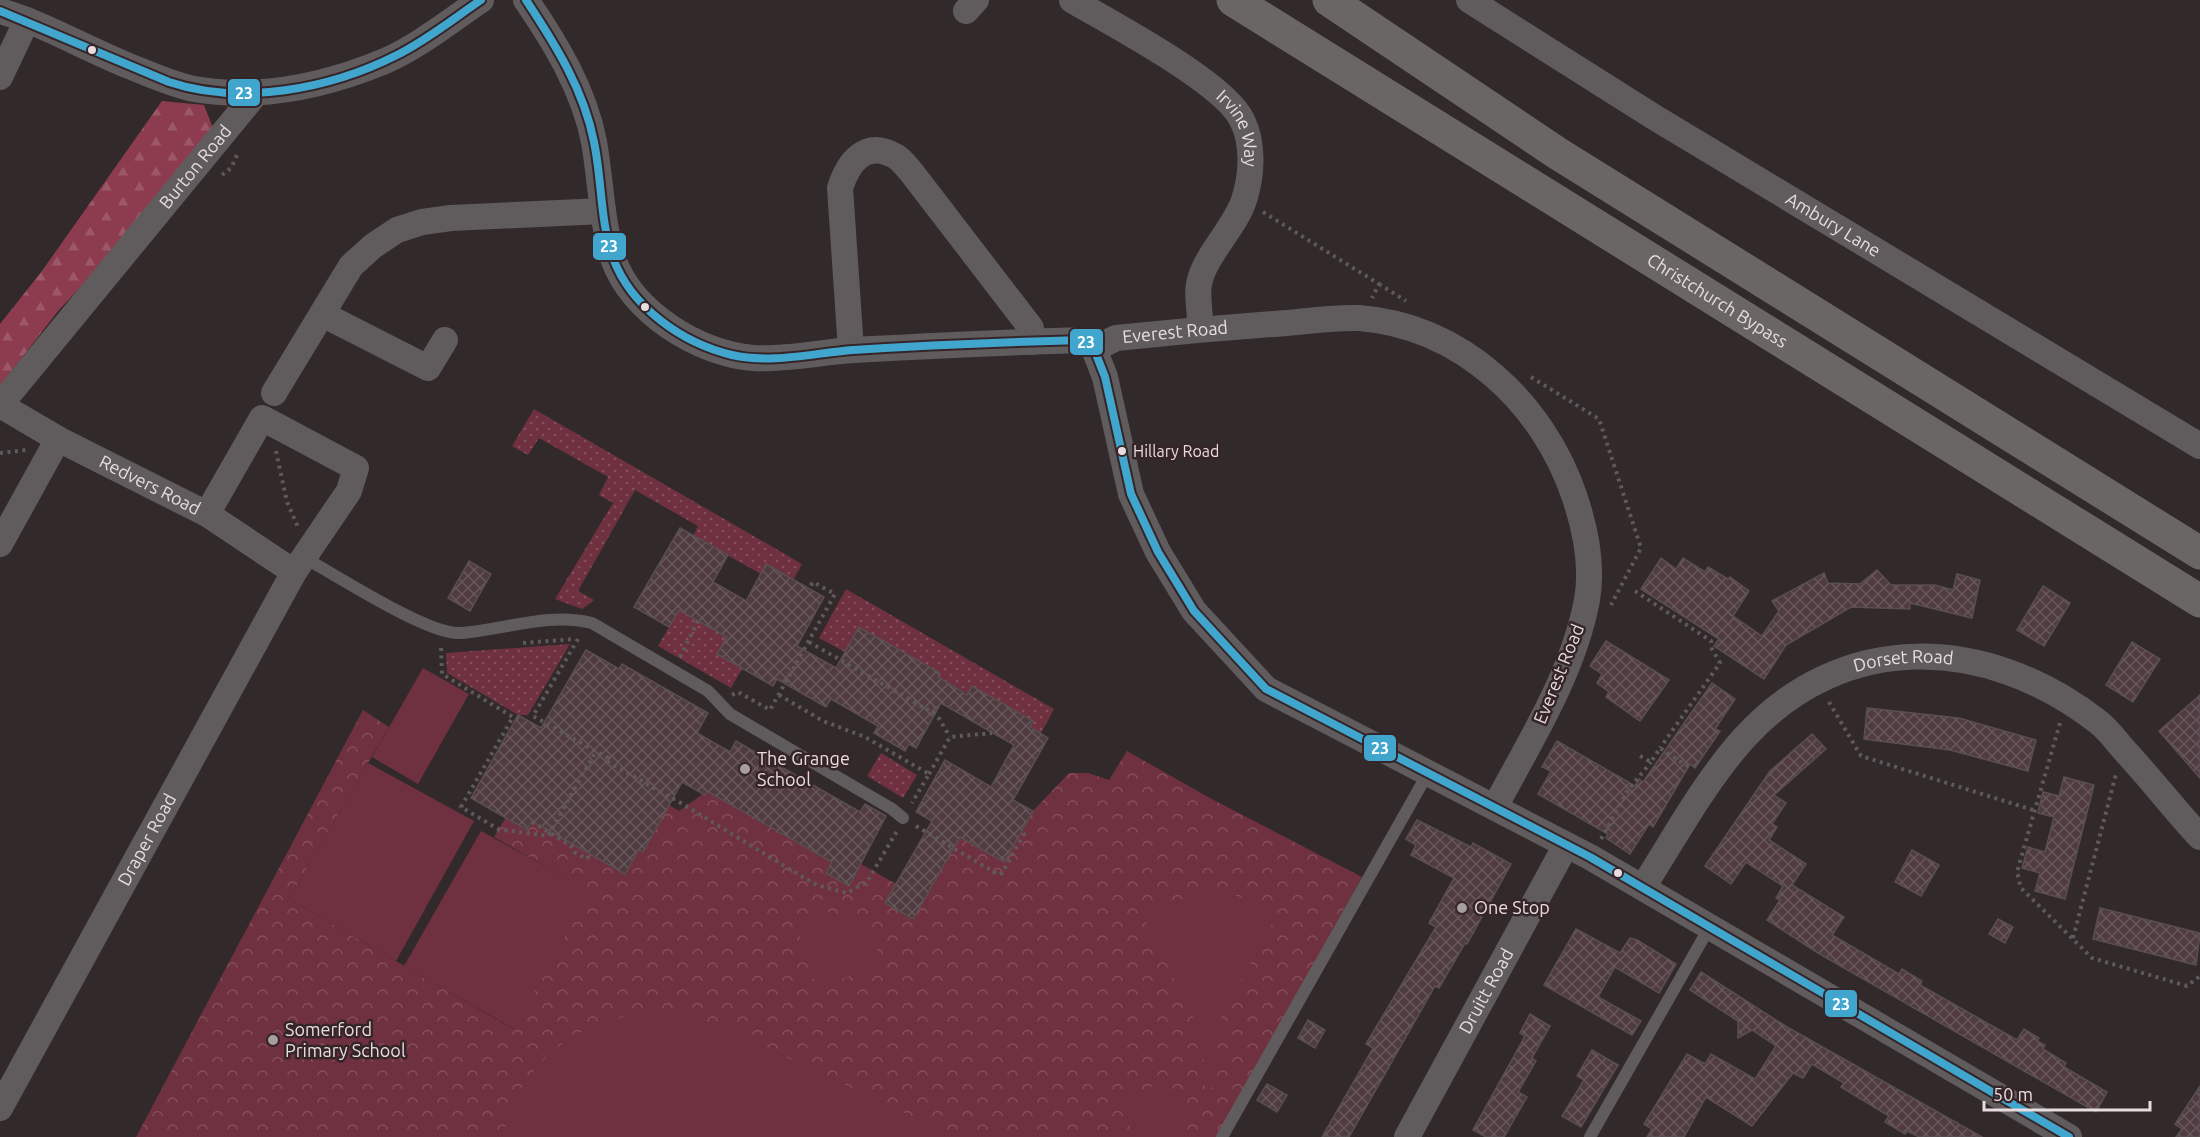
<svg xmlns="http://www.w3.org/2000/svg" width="2200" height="1137" font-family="Ubuntu,sans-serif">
<defs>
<pattern id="grass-dots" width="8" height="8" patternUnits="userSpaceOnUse" patternTransform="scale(1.5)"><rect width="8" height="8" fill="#6f313f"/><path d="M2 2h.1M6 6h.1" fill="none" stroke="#844e5a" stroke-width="1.8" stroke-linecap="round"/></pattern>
<pattern id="forest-firs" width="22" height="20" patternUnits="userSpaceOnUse" patternTransform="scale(1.5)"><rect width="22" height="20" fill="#8d3c4f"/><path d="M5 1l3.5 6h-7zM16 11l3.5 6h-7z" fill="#9d5868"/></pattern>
<pattern id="park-crowns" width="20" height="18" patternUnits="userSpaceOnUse" patternTransform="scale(1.5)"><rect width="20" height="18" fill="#6f313f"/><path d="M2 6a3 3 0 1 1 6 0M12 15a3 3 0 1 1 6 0" fill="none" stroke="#844e5a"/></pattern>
<pattern id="building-cross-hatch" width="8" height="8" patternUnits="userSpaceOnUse" patternTransform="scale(1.5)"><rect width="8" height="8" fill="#4f3b40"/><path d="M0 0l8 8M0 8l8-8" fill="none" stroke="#68575b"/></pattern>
</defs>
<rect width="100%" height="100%" fill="#32292b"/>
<!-- grass -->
<g fill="url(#grass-dots)">
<polygon points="534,409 802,564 793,580 767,564 761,574 693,536 698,526 635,490 578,591 594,600 582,609 555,599 613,503 599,495 608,477 539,438 528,455 512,446"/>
<polygon points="846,589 1054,709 1041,733 1030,727 1033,721 972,686 968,694 938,677 940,673 859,627 845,652 819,638"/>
<polygon points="679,610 727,637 717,654 742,669 731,688 658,646"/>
<polygon points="570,644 528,715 518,715 447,673 446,653"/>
<polygon points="881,753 917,775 903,798 867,776"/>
</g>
<!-- forest -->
<polygon fill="url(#forest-firs)" points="162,101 204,105 213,128 103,263 58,311 0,386 0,324 42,271"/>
<!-- park -->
<polygon fill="url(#park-crowns)" points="363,710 389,727 289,899 513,1029 589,891 494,837 506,817 528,830 553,784 625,874 639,849 644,851 669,805 679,811 707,791 832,862 826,873 848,886 861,864 896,884 886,903 913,919 960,837 1004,862 1033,811 1069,773 1088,773 1109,780 1127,751 1208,797 1362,877 1217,1137 136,1137"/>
<!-- garden -->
<g fill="#6f313f">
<polygon points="423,668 469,694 418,784 372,757"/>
<polygon points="368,763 474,821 396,961 289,899"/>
<polygon points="481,831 590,891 514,1029 404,966"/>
<polygon points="1215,887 1278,913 1213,1033 1216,1087 1205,1088 1202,1035 1142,914"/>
<polygon points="814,906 883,936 869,969 817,988 799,940"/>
<path d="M647 1013 683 1016 724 1028 956 1137H503C518 1063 576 1021 647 1013Z"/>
<polygon points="1167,1083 1196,1111 1182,1137 1132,1137 1123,1095"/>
</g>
<!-- building -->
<g fill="url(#building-cross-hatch)" stroke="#594f51" stroke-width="1.5">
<polygon points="680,528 728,555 713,582 746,601 766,564 824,597 797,646 836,668 859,627 940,673 938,677 967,695 972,686 1033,721 1030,727 1048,738 1013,800 1033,811 1004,862 960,837 913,919 885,903 932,821 916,812 945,760 991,787 1014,745 941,703 916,748 909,744 905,751 874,733 878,726 831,699 826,707 777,679 773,686 717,654 727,637 679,610 669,627 634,607"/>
<polygon points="1661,558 1676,569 1683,558 1705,572 1708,567 1728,579 1730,577 1749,591 1733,616 1762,636 1779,611 1772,601 1824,573 1828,583 1860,584 1877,570 1891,585 1935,585 1953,590 1957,574 1980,580 1972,618 1910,603 1910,609 1851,607 1786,645 1764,679 1714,646 1719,639 1641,589"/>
<polygon points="469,561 491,574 470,611 448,598"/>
<polygon points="2043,586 2070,603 2044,646 2017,630"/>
<polygon points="1606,641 1669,680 1640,721 1606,697 1609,692 1597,683 1602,674 1590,666"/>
<polygon points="2132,642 2160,659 2133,702 2106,685"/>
<polygon points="586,650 619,669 622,664 708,713 697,733 730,752 736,741 860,812 865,804 886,816 849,886 826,873 832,862 707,791 705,795 682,782 643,852 639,849 625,874 532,821 527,830 471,798 518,715 541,728"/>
<polygon points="1712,683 1735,699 1715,729 1720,731 1695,768 1690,764 1653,827 1649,824 1630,854 1606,838 1608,834 1538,794 1551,771 1542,767 1557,741 1635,786 1639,779 1643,782"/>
<polygon points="2200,695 2200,778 2159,731"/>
<polygon points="1867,708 1959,718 2036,740 2028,771 1950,750 1864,739"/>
<polygon points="1812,734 1826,749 1774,795 1786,803 1772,824 1777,827 1769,840 1806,864 1792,885 1844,917 1832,935 1899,974 1902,969 1922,981 1920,985 2017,1040 2024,1029 2039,1038 2037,1041 2045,1045 2043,1049 2066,1063 2064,1067 2107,1092 2096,1112 1818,953 1767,920 1780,900 1776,898 1783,886 1746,862 1731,884 1705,866 1770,771"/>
<polygon points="2064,777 2094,785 2065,899 2035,891 2040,873 2022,868 2028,847 2045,852 2054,817 2038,813 2043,792 2059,796"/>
<polygon points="1417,820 1471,847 1473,843 1511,864 1467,944 1465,943 1439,988 1435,986 1349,1137 1322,1137 1373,1048 1366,1044 1436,927 1429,923 1454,878 1411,855 1416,845 1406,839"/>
<polygon points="1912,850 1939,865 1921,896 1895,882"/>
<polygon points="2100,908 2200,933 2196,965 2093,939"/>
<polygon points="1998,919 2013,927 2005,943 1989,934"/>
<polygon points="1576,929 1620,953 1630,938 1637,940 1676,964 1659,993 1615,967 1598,997 1641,1021 1632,1035 1544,985"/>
<polygon points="1701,972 1787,1027 1982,1137 1919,1137 1907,1131 1905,1134 1885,1122 1889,1116 1841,1087 1844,1083 1812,1064 1803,1078 1793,1073 1752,1126 1706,1097 1684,1137 1647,1137 1652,1129 1644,1124 1687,1054 1705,1064 1711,1054 1755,1079 1776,1046 1752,1030 1738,1038 1738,1021 1690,990"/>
<polygon points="1530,1014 1550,1026 1532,1058 1536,1061 1518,1092 1527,1097 1504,1137 1486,1137 1473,1130 1525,1036 1520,1033"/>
<polygon points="1308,1020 1325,1030 1315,1048 1298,1038"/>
<polygon points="1592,1050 1618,1065 1581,1127 1562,1116 1584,1080 1577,1076"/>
<polygon points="1267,1084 1287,1095 1277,1112 1257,1100"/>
<polygon points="2200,1086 2200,1137 2176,1137 2182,1129 2175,1124"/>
</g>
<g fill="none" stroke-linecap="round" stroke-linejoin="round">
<!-- path -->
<g stroke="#5e5a5b" stroke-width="4" stroke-dasharray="3 4.5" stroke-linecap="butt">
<polyline points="222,175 231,168 237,155"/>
<polyline points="1263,212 1379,284 1372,298"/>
<polyline points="1379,284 1406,301"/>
<polyline points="1531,377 1599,419 1641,548 1611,605"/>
<polyline points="276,451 287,502 298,527"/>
<polyline points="0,453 26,450"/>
<polyline points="1635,591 1711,641 1712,649 1720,663 1660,748"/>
<polyline points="578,639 533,716 608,758 606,761 686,806 801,876 817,885 847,893 867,882 897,831"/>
<polyline points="809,642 937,715 950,737"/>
<polyline points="523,643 575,639"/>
<polyline points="441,648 442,674 513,717 461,807 498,829 548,836 596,751"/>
<polyline points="680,657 698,621"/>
<polyline points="732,695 738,692 770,710 835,594 813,582 809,588"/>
<polyline points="779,695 823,721 865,737 929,774 912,803"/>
<polyline points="1829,702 1861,756 2033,810"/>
<polyline points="2060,723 2017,872 2021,888 2092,958 2187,986 2200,976"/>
<polyline points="1640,756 1651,762 1660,748 1692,769"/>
<polyline points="929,774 950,737 992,733"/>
<polyline points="532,822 571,846 574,852 587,859 590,854"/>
<polyline points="916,826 999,875 1002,873 1024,834 1022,832"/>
<polyline points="1601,839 1628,790 1651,762"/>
<polyline points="2073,938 2116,774"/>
</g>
<!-- lane -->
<g stroke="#605c5d" stroke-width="12">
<path d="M303 557C336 575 428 635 460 633 505 630 547 612 592 623L708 691 730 714 892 809 903 818"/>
<polyline points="1222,1137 1428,773"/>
<polyline points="1590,1137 1709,928"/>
</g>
<!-- street -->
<g stroke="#605c5d" stroke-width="26">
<path d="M526 0C556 44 584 90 594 142 601 181 601 220 613 258 631 312 699 354 753 358 786 360 821 352 853 350 930 346 1007 342 1084 340L1094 349 1105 377 1131 494 1158 552 1194 611 1266 689 1590 857 2069 1137"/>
<path id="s1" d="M1072 0C1112 24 1224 82 1242 120 1254 144 1252 175 1244 200 1235 228 1204 256 1199 284 1196 298 1202 314 1199 329"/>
<path id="s2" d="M1469 0 1654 117 2200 446"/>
<path d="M0 11C45 24 86 49 129 66 149 74 173 85 194 89 259 100 325 86 385 61 419 46 450 21 481 0"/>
<polyline points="966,11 976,0"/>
<polyline points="0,77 27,20"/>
<polyline points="322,314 428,368 445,340"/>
<path id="s3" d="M1094 349 1116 338C1173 332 1230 327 1287 323 1310 321 1336 317 1359 318 1462 326 1544 404 1575 498 1586 531 1593 566 1587 600 1573 674 1530 741 1495 807"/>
<path d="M851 350 840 188C848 163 865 139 895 156 901 159 907 167 912 173L1031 328 1032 342"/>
<polyline points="274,393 351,266 373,246 397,230 422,222 451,218 603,211"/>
<path id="s4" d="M0 405 257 92"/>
<path id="s5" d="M0 405 58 439 207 514 294 572"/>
<polyline points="0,544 58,439"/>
<path id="s6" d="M1643 887C1675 837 1705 781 1745 737 1844 629 1987 636 2097 721 2108 729 2116 741 2125 751 2151 779 2174 809 2200 837"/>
<path id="s7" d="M0 1108 294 572 349 491 356 468 262 418 207 514"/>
<path id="s8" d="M1407 1137 1566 845"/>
</g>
<!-- primary -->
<g stroke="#6b6666" stroke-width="33">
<path id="s9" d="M1233 0 2200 601"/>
<polyline points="1329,0 1557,153 2200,553"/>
</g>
<defs>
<g id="bus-1">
<path d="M526 0C555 44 584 90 594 142 602 180 600 221 613 258 631 307 682 343 732 355 772 364 813 353 853 350 930 345 1007 342 1084 340L1094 349 1105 377 1131 494 1158 552 1194 611 1266 689 1590 857 2069 1137"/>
<path d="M0 11 169 82C241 106 330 89 397 55 427 40 453 19 481 0"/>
</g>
</defs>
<!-- bus-1 casing -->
<use href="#bus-1" stroke="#362528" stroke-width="12"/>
<!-- bus-1 -->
<use href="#bus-1" stroke="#40a6ce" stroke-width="8"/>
</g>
<!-- markers -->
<g fill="#e8ddde" stroke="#362528" stroke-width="2">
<circle cx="92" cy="50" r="5"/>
<circle cx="645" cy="307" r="5"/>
<circle cx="1122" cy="451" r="5"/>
<circle cx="1618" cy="873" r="5"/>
</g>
<g fill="#a89e9f" stroke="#362528" stroke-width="2">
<circle cx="745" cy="769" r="6"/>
<circle cx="1462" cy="908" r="6"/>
<circle cx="273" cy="1040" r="6"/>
</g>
<g text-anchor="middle" stroke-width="5" stroke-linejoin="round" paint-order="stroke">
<!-- bus labels -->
<g font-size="16" fill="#e8ddde" stroke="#362528" text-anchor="start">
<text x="1133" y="457">Hillary Road</text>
</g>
<!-- street labels -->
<g font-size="18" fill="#e8ddde" stroke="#362528">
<text dy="6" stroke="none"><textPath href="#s1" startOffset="216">Irvine Way</textPath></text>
<text dy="6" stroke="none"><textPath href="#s4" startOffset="308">Burton Road</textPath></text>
<text dy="6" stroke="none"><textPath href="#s2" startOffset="428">Ambury Lane</textPath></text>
<text dy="6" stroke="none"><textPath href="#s9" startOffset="570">Christchurch Bypass</textPath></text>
<text dy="6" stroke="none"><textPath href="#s3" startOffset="84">Everest Road</textPath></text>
<text dy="6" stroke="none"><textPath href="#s5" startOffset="170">Redvers Road</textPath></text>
<text dy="6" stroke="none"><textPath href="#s6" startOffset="363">Dorset Road</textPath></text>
<text transform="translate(1559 674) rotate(-68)" y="6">Everest Road</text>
<text dy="6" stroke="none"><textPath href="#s7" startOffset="306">Draper Road</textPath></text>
<text dy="6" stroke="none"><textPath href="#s8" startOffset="166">Druitt Road</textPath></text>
</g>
<!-- poi labels -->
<g font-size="18" fill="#e8ddde" stroke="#362528" text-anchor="start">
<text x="757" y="765">The Grange<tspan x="757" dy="21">School</tspan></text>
<text x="1474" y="914">One Stop</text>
<text x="285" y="1036">Somerford<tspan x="285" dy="21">Primary School</tspan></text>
</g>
</g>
<g stroke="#362528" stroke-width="2">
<rect x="227" y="78" width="34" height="29" rx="6" fill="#40a6ce"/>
<rect x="592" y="232" width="35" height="29" rx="6" fill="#40a6ce"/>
<rect x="1069" y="328" width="35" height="28" rx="6" fill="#40a6ce"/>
<rect x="1363" y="734" width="34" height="28" rx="6" fill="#40a6ce"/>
<rect x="1824" y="989" width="34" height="29" rx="6" fill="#40a6ce"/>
</g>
<g font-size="16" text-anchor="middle" font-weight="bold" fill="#fff">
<text x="244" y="99">23</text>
<text x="609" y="252">23</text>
<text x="1086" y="348">23</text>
<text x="1380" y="754">23</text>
<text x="1841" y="1010">23</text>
</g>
<!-- scale -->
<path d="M1984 1101v9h166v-9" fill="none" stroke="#e8ddde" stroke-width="3"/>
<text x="1993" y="1101" font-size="18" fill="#e8ddde" stroke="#362528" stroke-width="4.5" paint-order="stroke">50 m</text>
</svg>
